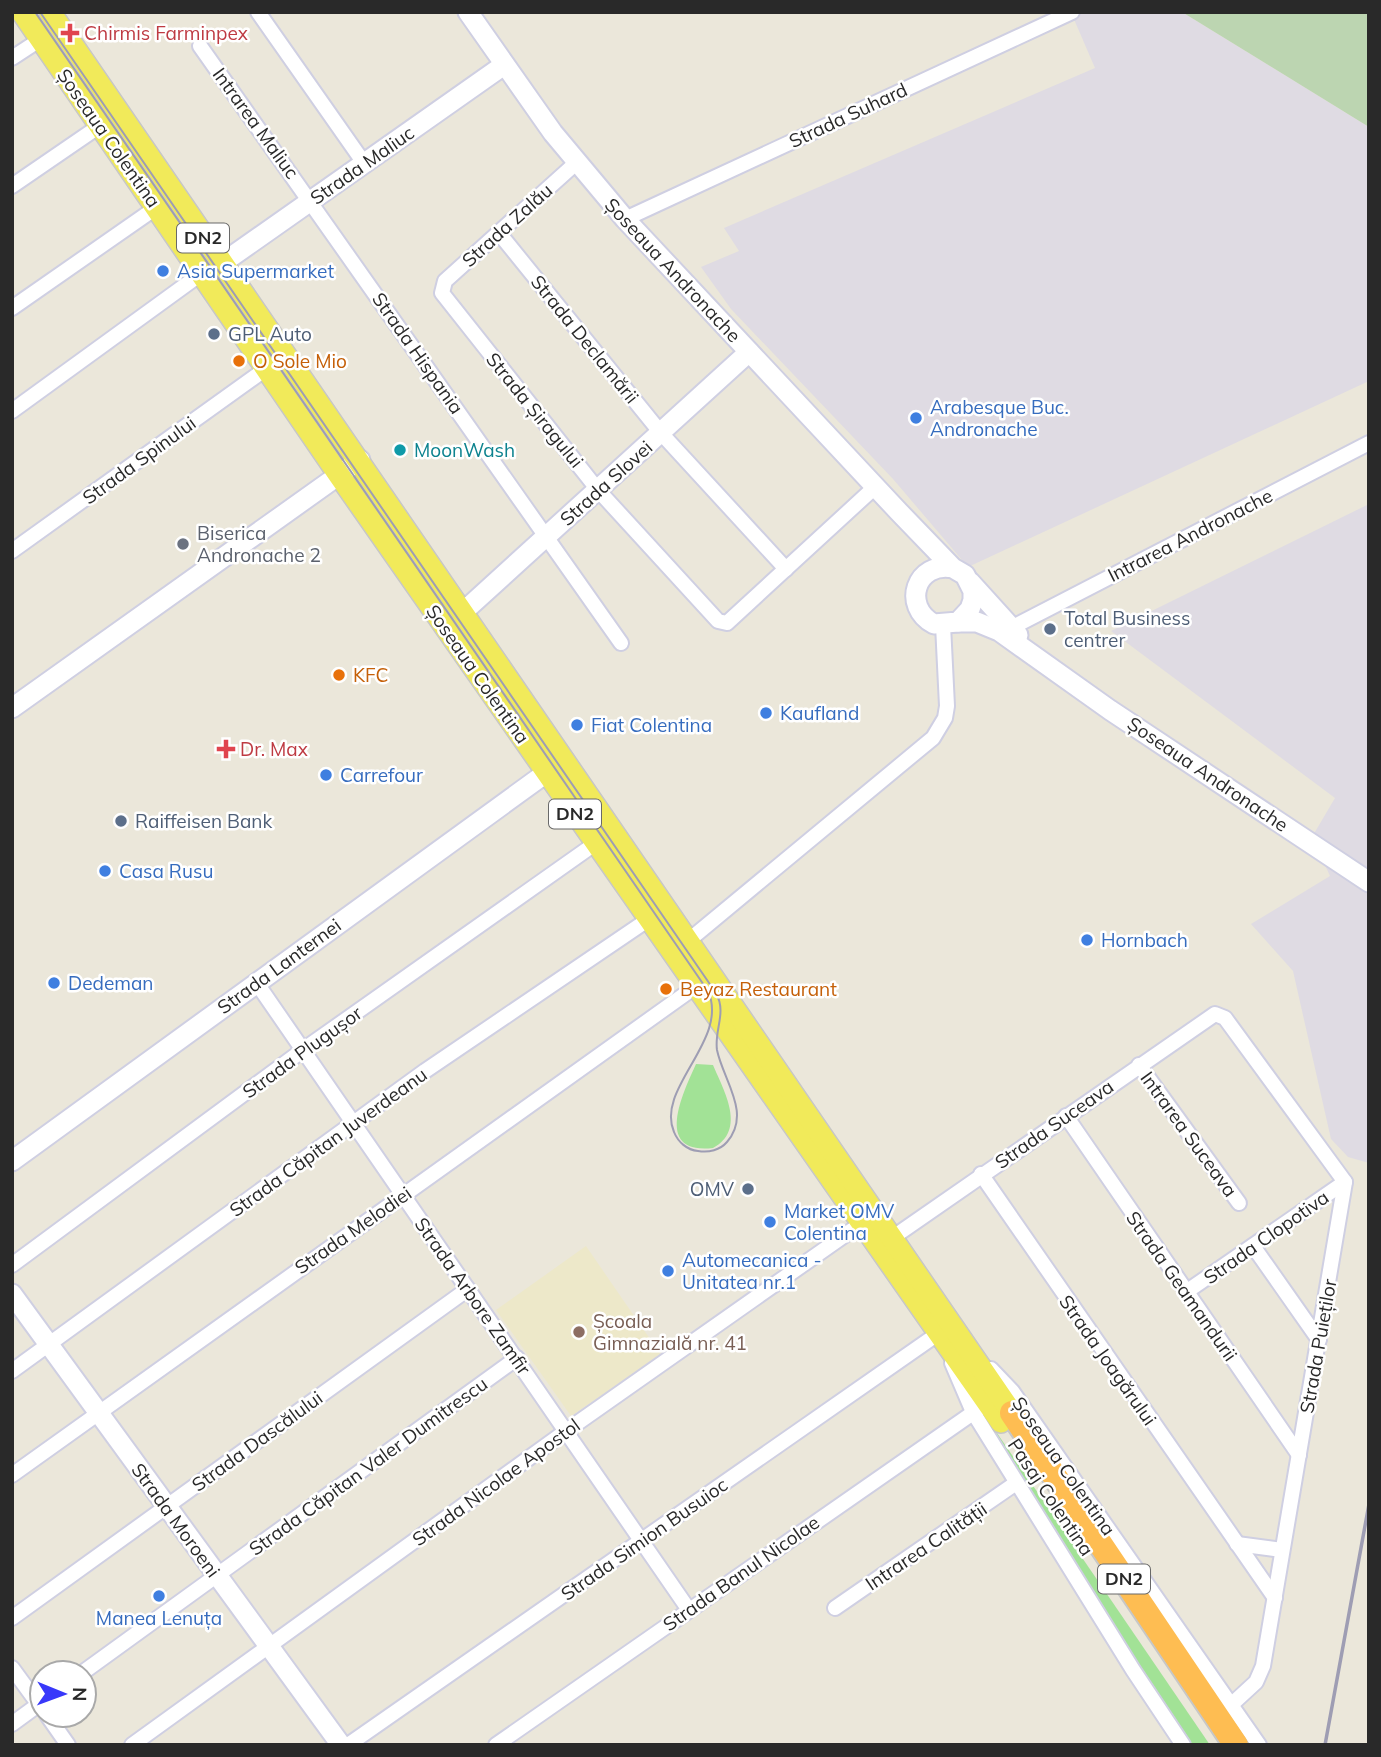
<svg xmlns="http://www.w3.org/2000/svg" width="1381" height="1757" font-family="Mulish,sans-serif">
<rect width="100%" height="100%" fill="#ebe7da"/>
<!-- industrial -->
<g fill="#dfdbe3">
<polygon points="1083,12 1182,12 1369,127 1369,381 968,567 893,479 731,309 701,267 739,251 724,228 1095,68 1073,17"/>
<polygon points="1369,504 1369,1163 1348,1157 1331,1139 1293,971 1251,924 1330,876 1312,837 1335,798 1111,631"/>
</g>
<!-- education -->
<polygon fill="#ede8c9" points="586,1246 661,1355 571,1416 496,1310"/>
<!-- green -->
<g fill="#a2e296">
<path d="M696 1064 713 1065C724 1091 747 1130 713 1148 652 1155 684 1091 696 1064Z"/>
<polygon points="984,1414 1210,1745 1188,1745 980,1415"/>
</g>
<!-- cemetery -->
<polygon fill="#bcd5b1" points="1182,12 1369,12 1369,127"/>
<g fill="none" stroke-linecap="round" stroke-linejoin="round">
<defs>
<g id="street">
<polyline points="258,12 364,163"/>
<polyline points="200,46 621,643"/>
<polyline points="12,58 41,39"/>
<polyline points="576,163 445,281 442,293 598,490 718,621 727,623 875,487"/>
<polyline points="12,186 101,125"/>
<polyline points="625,219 1072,12"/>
<polyline points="499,233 661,433 786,569"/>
<polyline points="12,308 157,207"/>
<polyline points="12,411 202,273"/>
<polyline points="12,551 267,368"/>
<polyline points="1011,628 1369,443"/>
<polyline points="688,941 933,738 945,718 947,706 943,625"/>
<polyline points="256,982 689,1610"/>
<polyline points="1139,1065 1239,1203"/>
<polyline points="1066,1116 1299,1455"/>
<polyline points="981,1174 1275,1598"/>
<polyline points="892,1238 1215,1014 1225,1018 1345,1182 1263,1666 1256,1682 1231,1705"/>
<polyline points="1253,1246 1319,1340"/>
<polyline points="12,1265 303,1050 596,843"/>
<polyline points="1186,1292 1345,1182"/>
<polyline points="952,1363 973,1412 1133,1670 1183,1745"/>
<polyline points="991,1369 1012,1391 1259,1745"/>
<polyline points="12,1371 425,1071 649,919"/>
<polyline points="12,1475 695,987"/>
<polyline points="1237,1544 1282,1550"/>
<polyline points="835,1608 1016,1483"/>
<polyline points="12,1618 468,1289"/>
<polyline points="12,1668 42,1709"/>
<polyline points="82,1673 517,1358"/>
<polyline points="47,1715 68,1745"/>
<polyline points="12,1724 42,1702"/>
<polyline points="132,1745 576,1424 862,1223"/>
<polyline points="348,1745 939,1333 941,1338"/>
<polyline points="496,1745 980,1408"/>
</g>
<g id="secondary">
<path d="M468 12 553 133 625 219 899 512 953 568 965 575 973 591V600L970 609 958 622 934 624C901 606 916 561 953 568"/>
<polyline points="221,264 504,65"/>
<polyline points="970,582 1018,635"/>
<polyline points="462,613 749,352"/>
<polyline points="958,622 977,622 999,631 1110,710 1369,882"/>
<polyline points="12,708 360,460"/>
<polyline points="12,1161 546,773"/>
<polyline points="12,1294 341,1745"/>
</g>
<g id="primary">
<polyline points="22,12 339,475 1001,1422"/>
<polyline points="50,12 1012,1413"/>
</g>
<polyline id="highway" points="1012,1413 1236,1745"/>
</defs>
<!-- street casing -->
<use href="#street" stroke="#cfcfe2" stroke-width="18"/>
<!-- secondary casing -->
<use href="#secondary" stroke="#cfcfe2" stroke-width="23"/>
<!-- primary casing -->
<use href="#primary" stroke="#c7c7c7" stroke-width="24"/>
<!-- highway casing -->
<use href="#highway" stroke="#c7c7c7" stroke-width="28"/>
<!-- street -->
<use href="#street" stroke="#fff" stroke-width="14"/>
<!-- secondary -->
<use href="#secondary" stroke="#fff" stroke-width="19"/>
<!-- primary -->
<use href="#primary" stroke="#f1ea5a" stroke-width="21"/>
<!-- highway -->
<use href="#highway" stroke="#febd52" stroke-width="24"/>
<!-- tram -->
<path stroke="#9e9db3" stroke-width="2" d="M35 12 708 991C730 1040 655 1088 674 1132 678 1142 687 1150 698 1151 709 1153 720 1150 727 1142 752 1113 723 1080 717 1050 714 1030 727 1013 716 993L40 12"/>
<!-- rail -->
<polyline stroke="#9e9db3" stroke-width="3.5" points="1325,1745 1369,1504"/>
</g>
<!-- markers -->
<g fill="#e0444e" stroke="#fff" stroke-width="2.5">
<path d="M66.5 22.5h7v7h7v7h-7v7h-7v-7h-7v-7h7z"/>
<path d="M222.5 738.5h7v7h7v7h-7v7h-7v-7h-7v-7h7z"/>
</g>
<g fill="#3f7fe0" stroke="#fff" stroke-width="2.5">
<circle cx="163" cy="271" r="7"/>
<circle cx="916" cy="418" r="7"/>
<circle cx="766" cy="713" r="7"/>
<circle cx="577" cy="725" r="7"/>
<circle cx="326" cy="775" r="7"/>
<circle cx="105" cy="871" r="7"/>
<circle cx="1087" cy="940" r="7"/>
<circle cx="54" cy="983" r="7"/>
<circle cx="770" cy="1222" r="7"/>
<circle cx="668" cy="1271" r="7"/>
<circle cx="159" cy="1596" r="7"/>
</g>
<g fill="#5c6f8a" stroke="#fff" stroke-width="2.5">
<circle cx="214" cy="334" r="7"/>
<circle cx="1050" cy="629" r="7"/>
<circle cx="121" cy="821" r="7"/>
<circle cx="748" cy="1189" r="7"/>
</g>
<g fill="#e8710a" stroke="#fff" stroke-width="2.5">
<circle cx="239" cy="361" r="7"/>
<circle cx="339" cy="675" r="7"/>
<circle cx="666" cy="989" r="7"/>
</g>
<circle fill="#0f9aa8" stroke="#fff" stroke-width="2.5" cx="400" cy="450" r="7"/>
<circle fill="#6b7280" stroke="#fff" stroke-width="2.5" cx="183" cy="544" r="7"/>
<circle fill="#8d6e63" stroke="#fff" stroke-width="2.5" cx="579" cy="1332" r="7"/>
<g text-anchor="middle" stroke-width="5" stroke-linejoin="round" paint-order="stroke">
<!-- shield labels -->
<g fill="#fff" stroke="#696969" stroke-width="2">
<rect x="177" y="223.5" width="52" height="29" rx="5"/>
<rect x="549" y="799.5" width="52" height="29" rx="5"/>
<rect x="1098" y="1564.5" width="52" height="29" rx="5"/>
</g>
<g font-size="18" font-weight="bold" fill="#292929">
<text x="203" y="244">DN2</text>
<text x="575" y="820">DN2</text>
<text x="1124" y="1585">DN2</text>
</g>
<!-- health labels -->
<g font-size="19" fill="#be3a42" stroke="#fff" text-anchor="start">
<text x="84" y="40">Chirmis Farminpex</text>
<text x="240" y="756">Dr. Max</text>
</g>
<!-- street labels -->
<g font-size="19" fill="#292929" stroke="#fff">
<text transform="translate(848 115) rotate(-25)" y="7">Strada Suhard</text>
<text transform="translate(256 123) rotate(54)" y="7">Intrarea Maliuc</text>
<text transform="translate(109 138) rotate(55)" y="7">Șoseaua Colentina</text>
<text transform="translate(362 165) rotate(-35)" y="7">Strada Maliuc</text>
<text transform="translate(507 225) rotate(-42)" y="7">Strada Zalău</text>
<text transform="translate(673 270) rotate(47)" y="7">Șoseaua Andronache</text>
<text transform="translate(585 339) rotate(51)" y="7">Strada Declamării</text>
<text transform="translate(418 353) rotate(55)" y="7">Strada Hispania</text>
<text transform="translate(535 410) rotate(51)" y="7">Strada Șiragului</text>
<text transform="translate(139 460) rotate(-36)" y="7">Strada Spinului</text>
<text transform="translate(606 483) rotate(-42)" y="7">Strada Slovei</text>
<text transform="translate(1190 535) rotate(-27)" y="7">Intrarea Andronache</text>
<text transform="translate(478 674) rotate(55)" y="7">Șoseaua Colentina</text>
<text transform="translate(1208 774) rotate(34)" y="7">Șoseaua Andronache</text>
<text transform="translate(279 966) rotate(-36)" y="7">Strada Lanternei</text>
<text transform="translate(302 1052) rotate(-36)" y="7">Strada Plugușor</text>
<text transform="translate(1054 1124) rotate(-35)" y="7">Strada Suceava</text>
<text transform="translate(1189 1134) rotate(54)" y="7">Intrarea Suceava</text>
<text transform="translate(328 1142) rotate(-36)" y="7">Strada Căpitan Juverdeanu</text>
<text transform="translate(353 1230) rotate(-35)" y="7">Strada Melodiei</text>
<text transform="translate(1266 1237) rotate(-35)" y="7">Strada Clopotiva</text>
<text transform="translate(1182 1286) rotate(55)" y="7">Strada Geamandurii</text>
<text transform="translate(473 1296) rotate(55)" y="7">Strada Arbore Zamfir</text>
<text transform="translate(1318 1346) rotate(-80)" y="7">Strada Puieților</text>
<text transform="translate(1108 1360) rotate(55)" y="7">Strada Joagărului</text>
<text transform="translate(257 1441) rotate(-36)" y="7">Strada Dascălului</text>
<text transform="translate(368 1466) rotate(-36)" y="7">Strada Căpitan Valer Dumitrescu</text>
<text transform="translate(1064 1466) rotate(55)" y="7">Șoseaua Colentina</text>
<text transform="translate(496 1482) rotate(-36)" y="7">Strada Nicolae Apostol</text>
<text transform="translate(1051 1497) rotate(56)" y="7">Pasaj Colentina</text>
<text transform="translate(176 1520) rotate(54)" y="7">Strada Moroeni</text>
<text transform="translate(644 1539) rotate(-35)" y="7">Strada Simion Busuioc</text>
<text transform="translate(926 1546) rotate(-34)" y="7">Intrarea Calității</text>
<text transform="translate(741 1573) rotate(-35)" y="7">Strada Banul Nicolae</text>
</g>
<!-- shop labels -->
<g font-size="19" fill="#366cbe" stroke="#fff" text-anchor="start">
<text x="177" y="278">Asia Supermarket</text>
<text x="930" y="414">Arabesque Buc.<tspan x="930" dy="22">Andronache</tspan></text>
<text x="780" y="720">Kaufland</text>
<text x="591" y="732">Fiat Colentina</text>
<text x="340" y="782">Carrefour</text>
<text x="119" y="878">Casa Rusu</text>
<text x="1101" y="947">Hornbach</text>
<text x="68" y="990">Dedeman</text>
<text x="784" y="1218">Market OMV<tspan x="784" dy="22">Colentina</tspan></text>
<text x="682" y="1267">Automecanica -<tspan x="682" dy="22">Unitatea nr.1</tspan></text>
<text x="159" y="1625" text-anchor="middle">Manea Lenuța</text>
</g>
<!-- service labels -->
<g font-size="19" fill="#4e5e75" stroke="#fff" text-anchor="start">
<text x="228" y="341">GPL Auto</text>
<text x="1064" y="625">Total Business<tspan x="1064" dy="22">centrer</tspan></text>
<text x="135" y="828">Raiffeisen Bank</text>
<text x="734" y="1196" text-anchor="end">OMV</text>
</g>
<!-- food labels -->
<g font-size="19" fill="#c56008" stroke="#fff" text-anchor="start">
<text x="253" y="368">O Sole Mio</text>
<text x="353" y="682">KFC</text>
<text x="680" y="996">Beyaz Restaurant</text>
</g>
<!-- culture labels -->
<g font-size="19" fill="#0d838f" stroke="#fff" text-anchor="start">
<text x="414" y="457">MoonWash</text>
</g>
<!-- worship labels -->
<g font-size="19" fill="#5b616d" stroke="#fff" text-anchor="start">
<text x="197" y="540">Biserica<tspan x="197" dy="22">Andronache 2</tspan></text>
</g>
<!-- education labels -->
<g font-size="19" fill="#785e54" stroke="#fff" text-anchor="start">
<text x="593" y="1328">Școala<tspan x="593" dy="22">Gimnazială nr. 41</tspan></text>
</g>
</g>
<!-- border -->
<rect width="1381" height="1757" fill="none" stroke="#292929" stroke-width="28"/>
<!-- north arrow -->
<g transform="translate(63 1694) rotate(91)"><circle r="33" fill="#ffffff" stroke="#a9a9a9" stroke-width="2"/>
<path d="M0-5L12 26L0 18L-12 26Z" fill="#3838fa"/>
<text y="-10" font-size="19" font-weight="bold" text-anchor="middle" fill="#292929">N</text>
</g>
</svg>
